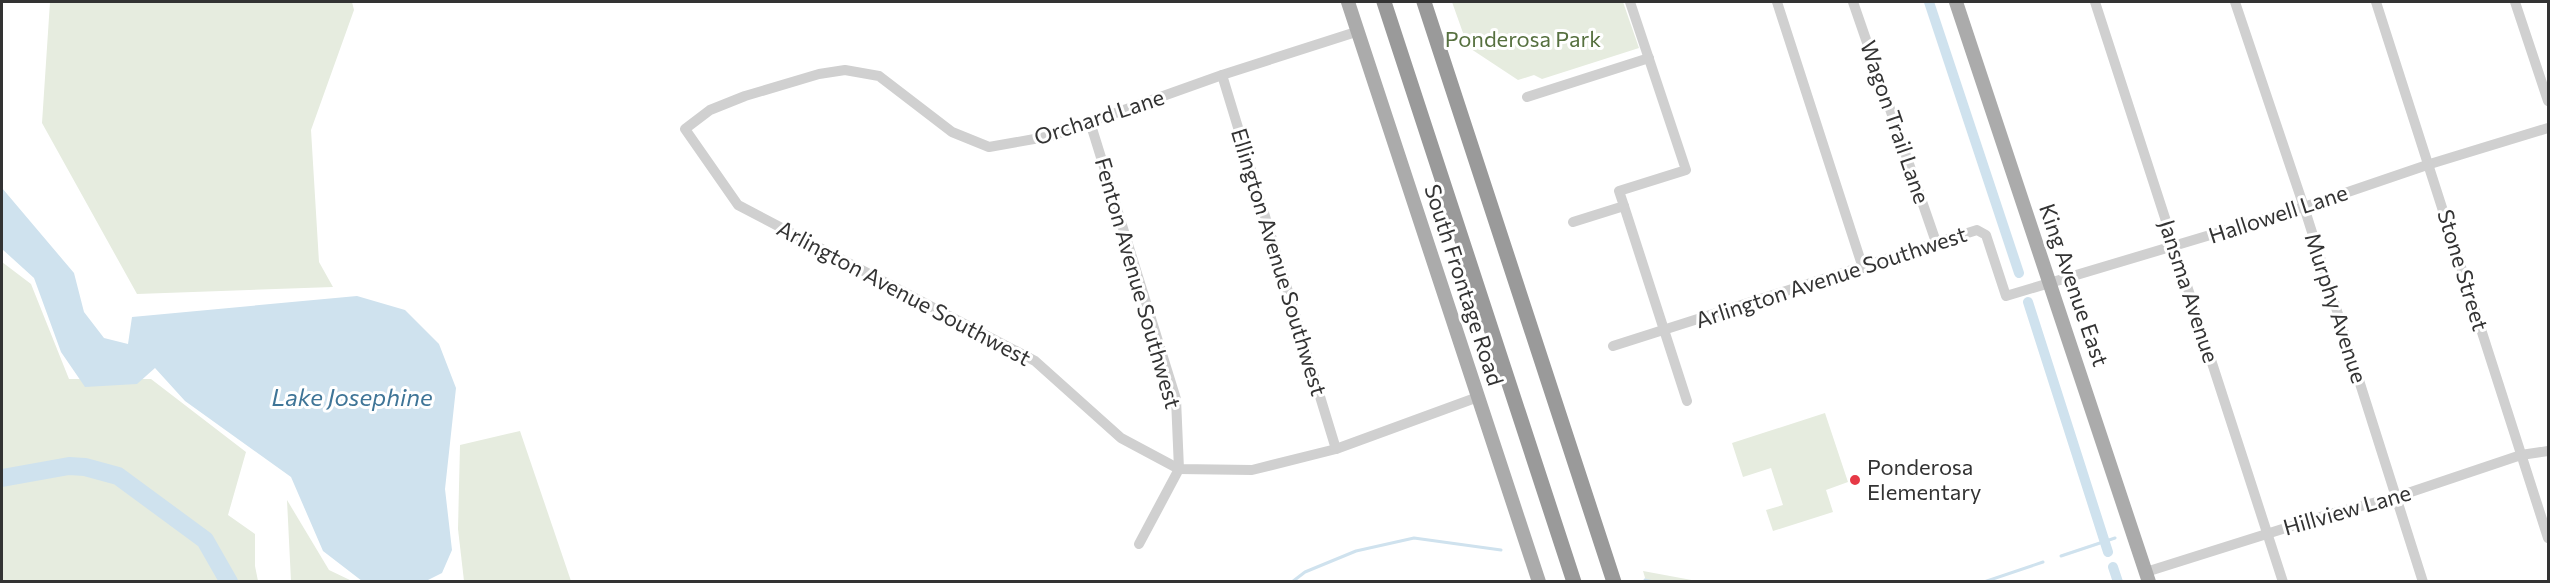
<svg xmlns="http://www.w3.org/2000/svg" width="2550" height="583" font-family="Commissioner,sans-serif">
<rect width="100%" height="100%" fill="#fff"/>
<!-- green -->
<g fill="#e6ecdf">
<polygon points="50,2 352,2 354,10 311,130 319,262 333,287 137,294 42,123"/>
<polygon points="1452,2 1623,2 1639,48 1542,79 1534,75 1518,80 1468,47"/>
<polygon points="2,262 31,284 69,379 151,379 246,452 228,515 255,534 255,566 258,581 2,581"/>
<polygon points="1825,413 1848,482 1826,490 1833,512 1773,531 1766,510 1783,505 1771,468 1743,477 1732,443"/>
<polygon points="520,431 571,581 464,581 458,529 460,445"/>
<polygon points="287,500 329,570 352,581 291,581"/>
<polygon points="1643,571 1697,581 1646,581"/>
</g>
<!-- water -->
<polygon fill="#cfe2ee" points="2,188 74,273 84,312 104,338 128,344 132,317 357,296 405,310 439,344 456,388 445,489 452,550 442,573 426,581 362,581 323,551 291,477 185,401 155,368 137,384 85,387 61,352 34,278 2,249"/>
<g fill="none" stroke-linecap="round" stroke-linejoin="round">
<!-- stream -->
<g stroke="#cfe2ee" stroke-width="3">
<polyline points="2061,556 2115,538"/>
<polyline points="1645,580 1653,582"/>
<polyline points="1292,582 1305,572 1356,551 1414,538 1501,550"/>
<polyline points="1984,582 2043,562"/>
</g>
<!-- canal -->
<g stroke="#cfe2ee" stroke-width="10">
<polyline points="1929,2 2019,273"/>
<polyline points="2028,302 2108,552"/>
<polyline points="2113,567 2118,582"/>
</g>
<!-- river -->
<polyline stroke="#cfe2ee" stroke-width="18" points="2,478 69,466 85,467 118,476 205,540 229,582"/>
<!-- minor -->
<g stroke="#d0d0d0" stroke-width="10">
<polyline points="1777,2 1863,268"/>
<polyline points="1853,2 1936,242"/>
<polyline points="2095,2 2283,582"/>
<polyline points="2235,2 2304,207 2423,582"/>
<polyline points="2376,2 2548,538"/>
<polyline points="2515,2 2548,101"/>
<polyline points="1359,31 1222,75 1051,136 989,147 952,132 879,76 845,70 819,74 745,96 710,110 685,129 738,205 1035,361 1121,438 1179,469 1252,470 1336,449 1478,397"/>
<polyline points="1222,75 1336,449"/>
<polyline points="1527,97 1649,58"/>
<polyline points="1090,122 1176,399 1179,469 1139,544"/>
<polyline points="1624,206 1687,401"/>
<polyline points="1573,222 1624,206 1619,191 1686,170 1630,2"/>
<polyline points="1613,346 1977,230 1986,235 2006,296 2304,207 2430,164 2548,128"/>
<polyline points="2146,572 2330,514 2396,497 2521,455 2548,451"/>
</g>
<!-- major -->
<g stroke="#ababab" stroke-width="14">
<polyline points="1348,2 1539,582"/>
<polyline points="1956,2 2149,582"/>
</g>
<!-- highway -->
<g stroke="#9a9a9a" stroke-width="15">
<polyline points="1384,2 1574,582"/>
<polyline points="1424,2 1614,582"/>
</g>
</g>
<!-- markers -->
<circle fill="#e63946" stroke="#fff" stroke-width="2" cx="1855" cy="480" r="6"/>
<g text-anchor="middle" stroke-width="6" stroke-linejoin="round" paint-order="stroke">
<!-- park labels -->
<g font-size="22" fill="#56703f" stroke="#fff">
<text x="1523" y="47">Ponderosa Park</text>
</g>
<!-- street labels -->
<g font-size="22" fill="#333" stroke="#fff">
<text transform="translate(1099 117) rotate(-18)" y="8">Orchard Lane</text>
<text transform="translate(1895 122) rotate(71)" y="8">Wagon Trail Lane</text>
<text transform="translate(2278 214) rotate(-18)" y="8">Hallowell Lane</text>
<text transform="translate(1279 262) rotate(73)" y="8">Ellington Avenue Southwest</text>
<text transform="translate(2463 270) rotate(73)" y="8">Stone Street</text>
<text transform="translate(1831 277) rotate(-18)" y="8">Arlington Avenue Southwest</text>
<text transform="translate(1138 283) rotate(74)" y="8">Fenton Avenue Southwest</text>
<text transform="translate(1464 285) rotate(72)" y="8">South Frontage Road</text>
<text transform="translate(2074 285) rotate(71)" y="8">King Avenue East</text>
<text transform="translate(2189 291) rotate(72)" y="8">Jansma Avenue</text>
<text transform="translate(904 293) rotate(28)" y="8">Arlington Avenue Southwest</text>
<text transform="translate(2336 308) rotate(72)" y="8">Murphy Avenue</text>
<text transform="translate(2347 510) rotate(-16)" y="8">Hillview Lane</text>
</g>
<!-- poi labels -->
<g font-size="22" fill="#333" stroke="#fff" text-anchor="start">
<text x="1867" y="475">Ponderosa<tspan x="1867" dy="25">Elementary</tspan></text>
</g>
<!-- water labels -->
<g font-size="24" font-style="italic" fill="#3f7597" stroke="#fff">
<text x="352" y="406">Lake Josephine</text>
</g>
</g>
<!-- border -->
<rect width="2550" height="583" fill="none" stroke="#333333" stroke-width="6"/>
</svg>
